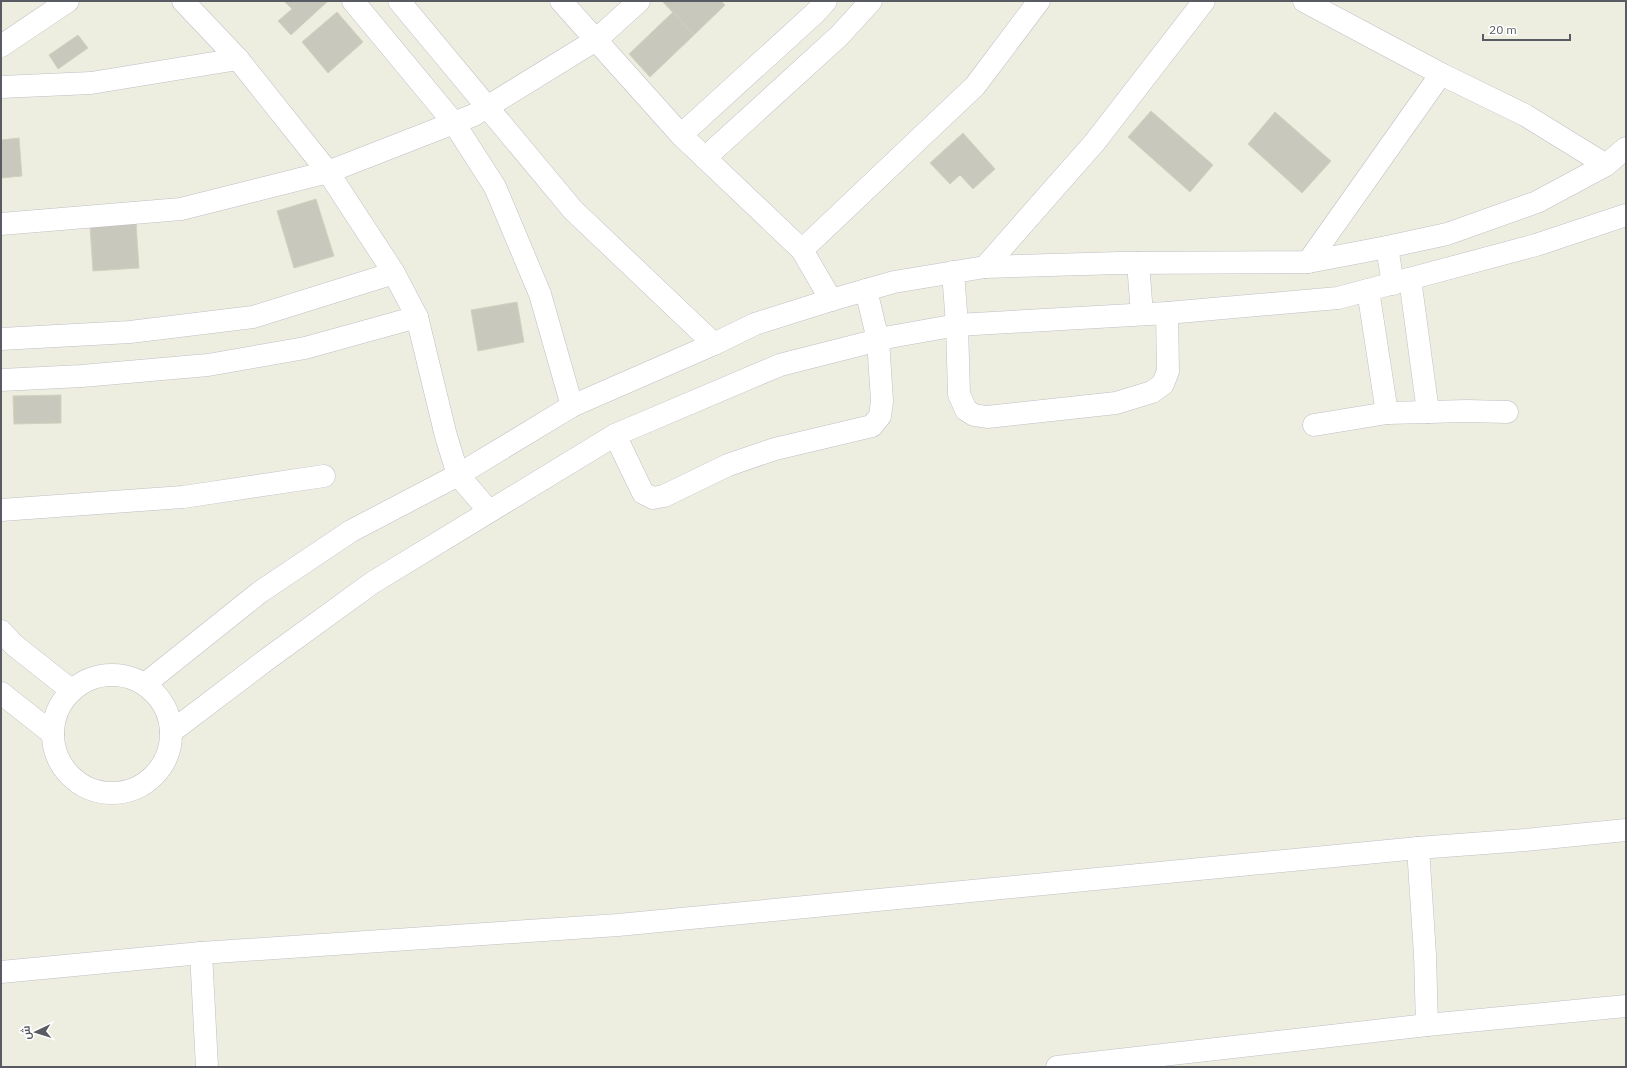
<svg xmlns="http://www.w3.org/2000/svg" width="1627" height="1068" font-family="'IBM Plex Sans',Cairo,sans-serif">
<rect width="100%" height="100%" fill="#eeeee0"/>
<!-- building -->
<g fill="#c9c8bd" stroke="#d3d1be">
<polygon points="284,1 328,1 291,35 278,21 292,9"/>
<polygon points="662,1 721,1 725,5 694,35"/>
<polygon points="337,12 363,42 328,73 302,42"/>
<polygon points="673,12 694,35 650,77 629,54"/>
<polygon points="78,35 88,48 58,69 49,55"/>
<polygon points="1151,111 1213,165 1190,192 1128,137"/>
<polygon points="1275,112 1331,161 1302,193 1248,144"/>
<polygon points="963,133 995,169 973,189 960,175 950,184 930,163"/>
<polygon points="19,138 22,176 1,178 1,140"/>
<polygon points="316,199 334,256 294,268 277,211"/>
<polygon points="136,223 139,268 93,271 90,227"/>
<polygon points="517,302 524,342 478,351 471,310"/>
<polygon points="61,395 61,423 14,424 13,396"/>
</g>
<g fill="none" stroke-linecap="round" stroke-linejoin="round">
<defs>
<g id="minor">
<polyline points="183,1 238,59 328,172 394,273 417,317 446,436 458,475 489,511"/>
<polyline points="353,1 454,123 495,187 540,294 572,406"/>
<polyline points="399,1 573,210 714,344"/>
<polyline points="561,1 681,135 802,250 831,300"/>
<polyline points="1304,1 1441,74 1525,115 1606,165"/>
<polyline points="1,46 68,1"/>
<polyline points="1,87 91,83 238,59"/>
<polyline points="681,135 815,13 826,1"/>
<polyline points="705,158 839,36 871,1"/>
<polyline points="1,224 181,209 328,172 474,115 596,40 639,1"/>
<polyline points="1387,247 1393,284"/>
<polyline points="802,250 975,86 1039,1"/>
<polyline points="1308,262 1441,74"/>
<polyline points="1138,263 1142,314"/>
<polyline points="985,267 1095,142 1204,1"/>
<polyline points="953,272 957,325 959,394 966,410 974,415 987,417 1116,403 1152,392 1163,384 1168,371 1167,313"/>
<polyline points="1410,279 1428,412"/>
<polyline points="1368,290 1387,413"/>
<polyline points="1,339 130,332 253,317 394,273"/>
<polyline points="1,380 82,376 208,365 305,348 417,317"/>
<polyline points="1314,425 1387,413 1467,411 1507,412"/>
<polyline points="615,435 643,493 653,498 664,496 728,465 775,449 872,426 880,416 882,401 878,340 866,290"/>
<polyline points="1,510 183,497 324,476"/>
<polyline points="1,631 14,645 71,690"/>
<circle cx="112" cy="734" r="59"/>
<polyline points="145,684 260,592 351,531 458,475 572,406 714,344 755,324 831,300 894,282 985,267 1120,263 1308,262 1387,247 1447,234 1537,202 1606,165 1626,148"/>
<polyline points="1,693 53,734"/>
<polyline points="171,732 266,660 372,583 615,435 780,365 890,337 957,325 1167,313 1338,298 1536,245 1626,215"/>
<polyline points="1418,848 1425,955 1427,1025"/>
<polyline points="201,953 207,1067"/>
<polyline points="1,972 201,953 618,925 1418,848 1525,840 1626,830"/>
<polyline points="1057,1067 1427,1025 1626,1006"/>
</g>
</defs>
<!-- minor casing -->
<use href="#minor" stroke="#bebfc6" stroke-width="23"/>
<!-- minor -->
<use href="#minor" stroke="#fff" stroke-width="22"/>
</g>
<!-- border -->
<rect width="1627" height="1068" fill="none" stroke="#595b63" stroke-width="4"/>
<!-- north arrow -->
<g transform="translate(36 1032) rotate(266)" stroke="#ffffff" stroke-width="3" paint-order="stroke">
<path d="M0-3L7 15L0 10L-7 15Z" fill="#595b63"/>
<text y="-6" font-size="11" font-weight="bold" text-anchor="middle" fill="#595b63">ش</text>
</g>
<!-- scale -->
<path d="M1483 34v6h87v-6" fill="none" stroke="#595b63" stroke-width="2"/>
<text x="1489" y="34" font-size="12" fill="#595b63" stroke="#ffffff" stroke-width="3" paint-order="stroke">20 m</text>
</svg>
